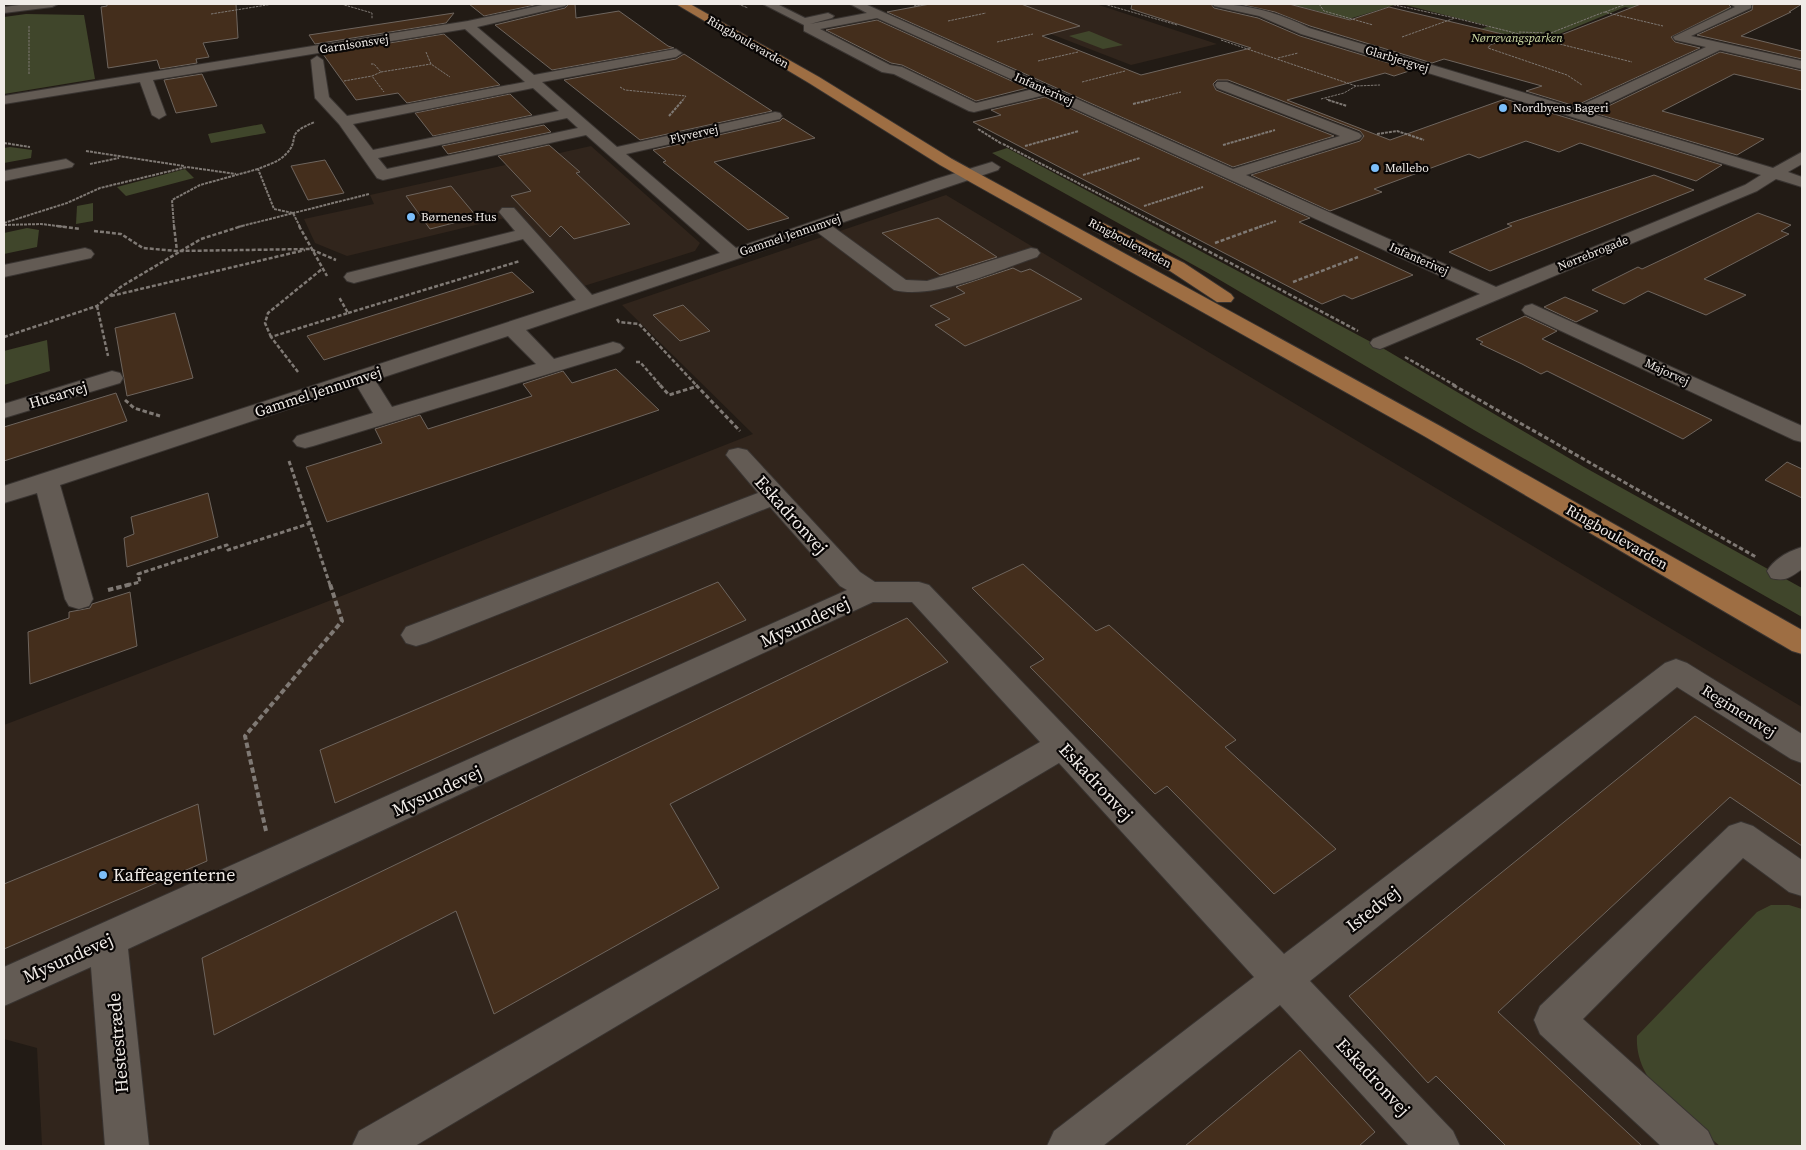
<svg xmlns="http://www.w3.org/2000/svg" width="1806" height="1150" font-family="'Source Serif 4',serif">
<rect width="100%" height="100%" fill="#221b15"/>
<!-- built -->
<g fill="#31251c">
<polygon points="973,4 1096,4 1217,44 1131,65"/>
<polygon points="591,146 700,243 695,251 584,286 517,215 347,256 315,243 304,219 374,204 370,195"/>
<polygon points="946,195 1802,707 1802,1146 42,1146 37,1048 4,1039 4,725 316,606 753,434 622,305"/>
</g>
<!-- green -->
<g fill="#40462b">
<polygon points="1290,4 1398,4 1349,19"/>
<polygon points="1401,4 1716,4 1729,10 1701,23 1625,7 1547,39 1637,61 1436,46 1489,26"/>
<polygon points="26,14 84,15 95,79 4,94 4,17"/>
<polygon points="1089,31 1123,45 1103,49 1069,36"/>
<polygon points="262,124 266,133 211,143 208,134"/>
<polygon points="10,147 32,150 31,158 4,163 4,148"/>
<polygon points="1007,148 1386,350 1584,467 1802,588 1802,617 1474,430 1208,273 992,153"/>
<polygon points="185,169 194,178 126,196 117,187"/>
<polygon points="93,203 93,221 76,224 77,206"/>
<polygon points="27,228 39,230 37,247 4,254 4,233"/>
<polygon points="47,340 50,371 4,385 4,351"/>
<path d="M1771 905H1789L1802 909V1146H1720C1687 1117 1634 1085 1637 1036L1757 912Z"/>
</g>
<!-- building -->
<g fill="#442e1c" stroke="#6e655e">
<polygon points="107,4 236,4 238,38 203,43 209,57 196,59 197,63 160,69 157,60 108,68 101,7 107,6"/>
<polygon points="469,4 539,4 484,16"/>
<polygon points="569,4 575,4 576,18 619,11 668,46 674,48 552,70 495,25 565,8"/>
<polygon points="930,4 1021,4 1080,26 1042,36 1141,75 1251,48 1131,9 1132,4 1211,4 1214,8 1258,18 1300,36 1412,70 1394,76 1385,73 1287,100 1390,140 1505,99 1722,165 1696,181 1580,143 1559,152 1526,141 1479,158 1469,154 1374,189 1382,192 1330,211 1251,175 1360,141 1364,136 1360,131 1228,80 1217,80 1213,84 1216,90 1334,136 1233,167 887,12"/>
<polygon points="1239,4 1289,4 1350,20 1389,7 1540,43 1641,4 1728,4 1731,7 1671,37 1675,42 1700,48 1575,106 1526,91 1542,86 1444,59 1432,63 1310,26 1275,12"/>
<polygon points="1753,4 1802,4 1789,12 1791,12 1741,36 1802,51 1802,59 1697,35 1752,10"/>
<polygon points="454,13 446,23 315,44 309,35"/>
<polygon points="877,20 1027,88 976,101 902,65 891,63 826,30"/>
<polygon points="444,34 500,85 407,103 398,93 356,100 323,54"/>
<polygon points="1720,52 1802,71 1802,90 1734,74 1662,111 1764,139 1737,155 1594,113"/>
<polygon points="684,54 772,111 640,140 564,80 676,59"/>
<polygon points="202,74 217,106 176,113 164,80"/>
<polygon points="510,94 532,115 433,136 415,113"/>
<polygon points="1045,97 1310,218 1299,222 1413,275 1352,299 1344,295 1322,304 973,122 1001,115 991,110"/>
<polygon points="783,118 815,138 714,162 789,218 748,230 663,162 666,161 653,150 780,121"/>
<polygon points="544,125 551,132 448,154 442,146"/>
<polygon points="549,145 580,172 576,173 630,224 574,239 561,226 550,237 511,196 531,191 498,156"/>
<polygon points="325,160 344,193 308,200 291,166"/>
<polygon points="1654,175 1694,190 1490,271 1449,252 1512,226 1507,224"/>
<polygon points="451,186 477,217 430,229 406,196"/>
<polygon points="1758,213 1791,225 1781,231 1789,234 1704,279 1746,295 1706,315 1648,291 1624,304 1592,290 1638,267 1642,269 1674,254"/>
<polygon points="938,218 997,257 940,275 882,233"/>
<polygon points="1013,268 1021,272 1030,269 1082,299 965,346 935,325 950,319 930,306 965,293 956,287"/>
<polygon points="512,272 534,292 324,360 307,336"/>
<polygon points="1565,297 1598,311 1576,322 1544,307"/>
<polygon points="683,305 710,331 680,341 653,315"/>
<polygon points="175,313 193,378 127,396 115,328"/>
<polygon points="1525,316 1557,331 1542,339 1712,420 1683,439 1547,371 1541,374 1522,364 1480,344 1483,342 1476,339"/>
<polygon points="616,369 659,410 327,522 306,467 382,443 375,429 420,415 428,429 532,396 523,384 563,371 572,383"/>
<polygon points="116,393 127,421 4,461 4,427"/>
<polygon points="1787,462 1802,469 1802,498 1765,480"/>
<polygon points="208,493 218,537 127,567 124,538 134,534 131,517"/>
<polygon points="1023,564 1096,631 1109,625 1236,740 1225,747 1336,849 1274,894 1167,786 1155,794 1030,667 1044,659 972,588"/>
<polygon points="718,582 746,620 335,803 320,750"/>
<polygon points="130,592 137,646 30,684 28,632 69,618 69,612 90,608 92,604"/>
<polygon points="907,618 948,662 670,804 719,888 494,1014 456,911 214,1035 202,958"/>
<polygon points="1695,716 1802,786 1802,846 1730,797 1498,1012 1642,1146 1506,1146 1436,1076 1428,1083 1349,996"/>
<polygon points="198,804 207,861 4,949 4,884"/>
<polygon points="1300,1050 1375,1132 1359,1146 1185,1146"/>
</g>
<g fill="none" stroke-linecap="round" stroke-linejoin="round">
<defs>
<g id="minor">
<polygon points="27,4 58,4 52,7 4,13 4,7"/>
<path d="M547 4H567L565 6 477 27 534 75 676 49 682 53 676 57 542 82 617 147 775 112 780 113 782 116 780 119 626 154 736 248 936 179 992 162 1000 167 998 170 832 226 906 280 927 281 1031 248 1037 249 1040 253 1037 257C998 270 935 300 894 290L817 232 526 330 554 359 613 342 620 344 624 348 620 352 313 446 305 448 297 446 293 441 297 436 373 413 357 386 60 485 93 599 89 606 79 609 69 606 65 599 37 493 4 503V486L576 300 523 239 354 283 347 281 344 277 347 273 515 231 499 212 502 208H514L592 295 720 253 586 135 383 180 377 178 339 124 315 98 311 60 317 56 323 60 329 97 347 116 525 82 465 29 153 80 166 115 159 119 152 115 140 82 4 104V96L468 21ZM533 88 559 111 373 150 353 124ZM567 118 578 128 387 169 378 158ZM508 336 536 364 392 407 375 380Z"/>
<path d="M763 4H777L805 18 828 13 834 16 832 18 810 24 867 13 850 4H865L1233 169 1340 136 1217 88 1215 85 1217 82H1227L1359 133 1362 136 1359 139 1246 175 1496 287 1745 185 1761 175 1301 34 1259 16 1214 6 1213 4C1247 4 1278 12 1309 28L1575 108 1706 47 1675 40 1673 37 1735 7 1730 4H1751V8L1691 36 1802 61V69L1720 50 1589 113 1773 168 1802 152V164L1788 172 1802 177V187L1776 179 1757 191 1380 349 1373 347 1370 343 1373 339 1480 294 1045 95 974 112 969 111 894 74 882 72 804 31V25ZM877 18 1033 89 976 103 902 67 890 65 820 29Z"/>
<polygon points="66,159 74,164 72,167 4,181 4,171"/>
<polygon points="85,248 91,250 94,254 91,258 4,277 4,265"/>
<polygon points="1532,304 1802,426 1802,442 1794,440 1525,314 1522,310 1525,306"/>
<polygon points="112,371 120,373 123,378 120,383 4,418 4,404"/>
<polygon points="738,448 747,450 860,572 875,582 919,582 929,585 1284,954 1665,663 1676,659 1687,663 1802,734 1802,763 1791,759 1677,687 1310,981 1453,1131 1460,1146 1409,1146 1280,1005 1103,1146 1047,1146 1054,1131 1254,977 1059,763 415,1146 352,1146 359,1131 1040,742 912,602 873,602 128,949 149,1146 105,1146 91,967 4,1006 4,967 847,590 840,586 770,507 426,643 416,646 406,643 401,635 406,627 758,493 726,455 729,450"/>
<path d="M1802 547V569C1791 577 1785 582 1771 578L1767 571C1774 559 1789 551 1802 547Z"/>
<polygon points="1741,822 1753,826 1802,860 1802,896 1789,892 1743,858 1583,1019 1708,1131 1715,1146 1661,1146 1540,1034 1534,1020 1540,1006 1729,826"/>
</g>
<g id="major">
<polygon points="676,4 690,4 819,77 952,159 1440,426 1802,630 1802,654 1792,651 1424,436 940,165 809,83"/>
<polygon points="1099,221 1184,263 1231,294 1234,298 1231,302 1217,302 1170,271 1093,230 1090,226 1093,222"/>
</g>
</defs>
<!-- minor casing -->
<use href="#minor" stroke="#393431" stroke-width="2"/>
<!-- major casing -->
<use href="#major" stroke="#393431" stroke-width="2"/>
<!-- path-far4 -->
<g stroke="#7f7974" stroke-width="1" stroke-dasharray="2.5 1" stroke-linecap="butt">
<polyline points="341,4 372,13 372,19"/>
<polyline points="738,4 748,8"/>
<polyline points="1104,4 1177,25"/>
<polyline points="1319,4 1324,11 1373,25"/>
<polyline points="1390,4 1455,18"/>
<polyline points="914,6 925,4"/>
<polyline points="1605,12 1626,4"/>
<polyline points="211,14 273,4"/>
<polyline points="948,21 986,13"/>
<polyline points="29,26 29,75"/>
<polyline points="1519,32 1550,33"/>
<polyline points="1512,33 1515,36 1490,45 1488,48 1567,75 1582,85"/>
<polyline points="1402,37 1455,18 1632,62"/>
<polyline points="1538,38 1604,12 1663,26"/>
<polyline points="1221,40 1356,86"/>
<polyline points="997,42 1033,34"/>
<polyline points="426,52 431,64 450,77"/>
<polyline points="1278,58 1298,53"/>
<polyline points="1038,61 1078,52"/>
<polyline points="371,64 374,64 381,72 372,76 384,92"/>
<polyline points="381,72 431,64"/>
<polyline points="344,81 372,76"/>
<polyline points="1082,82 1125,71"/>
<polyline points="620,87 625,90 686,96 682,101"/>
<polyline points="1321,99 1344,93 1356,86 1380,85"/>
<polyline points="1326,99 1332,101"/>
<polyline points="1145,101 1181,92"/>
</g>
<!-- path-far3 -->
<g stroke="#7f7974" stroke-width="2" stroke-dasharray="3 1" stroke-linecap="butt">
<polyline points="1328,100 1347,106"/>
<polyline points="1133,104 1150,100"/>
<polyline points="669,116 683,100"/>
<polyline points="978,129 1002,144"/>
<polyline points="1377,134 1397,131 1424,140"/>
<polyline points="4,143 30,147"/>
<polyline points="1003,144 1163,227"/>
<polyline points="1223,145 1275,130"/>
<polyline points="1025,146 1079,131"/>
<polyline points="86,151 184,166"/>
<polyline points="90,164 119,158"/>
<polyline points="1083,175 1140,158"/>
<polyline points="1144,206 1203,187"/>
<polyline points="4,223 67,203 100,188 187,167 236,174"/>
<polyline points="4,225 41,224 66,227"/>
<polyline points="174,227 172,200 200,185 258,169"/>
<polyline points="238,227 369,194"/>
<path d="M300 227 293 213 274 209 258 169C267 165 279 162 286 154 302 138 282 135 315 122"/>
<polyline points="1259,227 1276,221"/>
</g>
<!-- path-far2 -->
<g stroke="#7f7974" stroke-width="2.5" stroke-dasharray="4 2" stroke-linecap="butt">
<polyline points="57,226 80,229"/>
<polyline points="174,226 177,251"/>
<polyline points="299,226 327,276"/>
<polyline points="1161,226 1358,331"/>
<polyline points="94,231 121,234 143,248 177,251 310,249 336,260"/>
<polyline points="1215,243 1262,226"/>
<polyline points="1293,282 1358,257"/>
<polyline points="111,296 305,250"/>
<polyline points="97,306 108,356"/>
<polyline points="348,313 520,261"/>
<polyline points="617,319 619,322 639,324 697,386"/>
<polyline points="4,337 97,306 122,286 201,239 242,226"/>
<polyline points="271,337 265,323 268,313 322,269"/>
<polyline points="1405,357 1456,386"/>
<polyline points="636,362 640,362 661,386"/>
<polyline points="298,372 271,337 348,313 339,297"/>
</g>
<!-- path-far1 -->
<g stroke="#7f7974" stroke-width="3" stroke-dasharray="4.5 2.5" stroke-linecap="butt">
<polyline points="660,385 669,395 698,386"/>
<polyline points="696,385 740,431"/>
<polyline points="1453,385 1756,557"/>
<polyline points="125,400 134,408 160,416"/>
<polyline points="289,461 330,585"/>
<polyline points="127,585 140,582 138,574 227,545 228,550 311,523"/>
</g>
<!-- path -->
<g stroke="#7f7974" stroke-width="4" stroke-dasharray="5.5 3" stroke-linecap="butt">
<polyline points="108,590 132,584"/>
<polyline points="266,831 245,736 342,621 330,584"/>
</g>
<!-- minor -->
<use href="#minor" fill="#635b54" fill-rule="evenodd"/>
<!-- major -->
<use href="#major" fill="#9e6e43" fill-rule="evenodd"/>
</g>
<!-- markers -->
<g fill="#7cbef9" stroke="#090605" stroke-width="2">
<circle cx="1503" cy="108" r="5"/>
<circle cx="1375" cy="168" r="5"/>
<circle cx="411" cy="217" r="5"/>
<circle cx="103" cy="875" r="5"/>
</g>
<g text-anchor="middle" stroke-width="4.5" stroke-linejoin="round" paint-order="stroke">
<!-- far-park labels -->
<g font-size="12" font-style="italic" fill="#d3e0a9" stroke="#090605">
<text x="1517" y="42">Nørrevangsparken</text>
</g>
<!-- far-street labels -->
<g font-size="12" fill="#f0ebe7" stroke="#090605">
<text transform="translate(748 42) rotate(30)" y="4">Ringboulevarden</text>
<text transform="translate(354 44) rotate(-9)" y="4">Garnisonsvej</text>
<text transform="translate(1397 59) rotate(17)" y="4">Glarbjergvej</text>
<text transform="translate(1044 89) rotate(24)" y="4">Infanterivej</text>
<text transform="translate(694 134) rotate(-13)" y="4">Flyvervej</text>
<text transform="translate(790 235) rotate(-19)" y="4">Gammel Jennumvej</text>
<text transform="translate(1130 243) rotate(28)" y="4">Ringboulevarden</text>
<text transform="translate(1593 253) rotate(-22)" y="4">Nørrebrogade</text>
<text transform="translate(1419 259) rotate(24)" y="4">Infanterivej</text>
<text transform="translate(1667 372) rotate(25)" y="4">Majorvej</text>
</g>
<!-- far-poi labels -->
<g font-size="12" fill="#f0ebe7" stroke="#090605" text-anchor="start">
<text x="1513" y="112">Nordbyens Bageri</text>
<text x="1385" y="172">Møllebo</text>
<text x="421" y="221">Børnenes Hus</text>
</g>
<!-- street labels -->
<g font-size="15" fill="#f0ebe7" stroke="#090605">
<text transform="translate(318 392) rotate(-18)" y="5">Gammel Jennumvej</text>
<text transform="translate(58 395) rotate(-17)" y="5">Husarvej</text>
<text transform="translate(1617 537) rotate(30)" y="5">Ringboulevarden</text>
<text transform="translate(1739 711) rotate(32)" y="5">Regimentvej</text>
</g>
<!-- near-street labels -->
<g font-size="18" fill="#f0ebe7" stroke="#090605">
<text transform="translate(791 515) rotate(48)" y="6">Eskadronvej</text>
<text transform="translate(805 622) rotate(-25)" y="6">Mysundevej</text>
<text transform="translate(1096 782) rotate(47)" y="6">Eskadronvej</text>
<text transform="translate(437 791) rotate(-25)" y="6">Mysundevej</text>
<text transform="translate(1373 909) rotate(-38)" y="6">Istedvej</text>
<text transform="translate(68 958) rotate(-24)" y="6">Mysundevej</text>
<text transform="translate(118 1043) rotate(-95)" y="6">Hestestræde</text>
<text transform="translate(1373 1077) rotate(47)" y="6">Eskadronvej</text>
</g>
<!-- near-poi labels -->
<g font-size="18" fill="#f0ebe7" stroke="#090605" text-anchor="start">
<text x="113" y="881">Kaffeagenterne</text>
</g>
</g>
<!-- border -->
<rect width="1806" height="1150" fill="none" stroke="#f0ebe7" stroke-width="10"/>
</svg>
